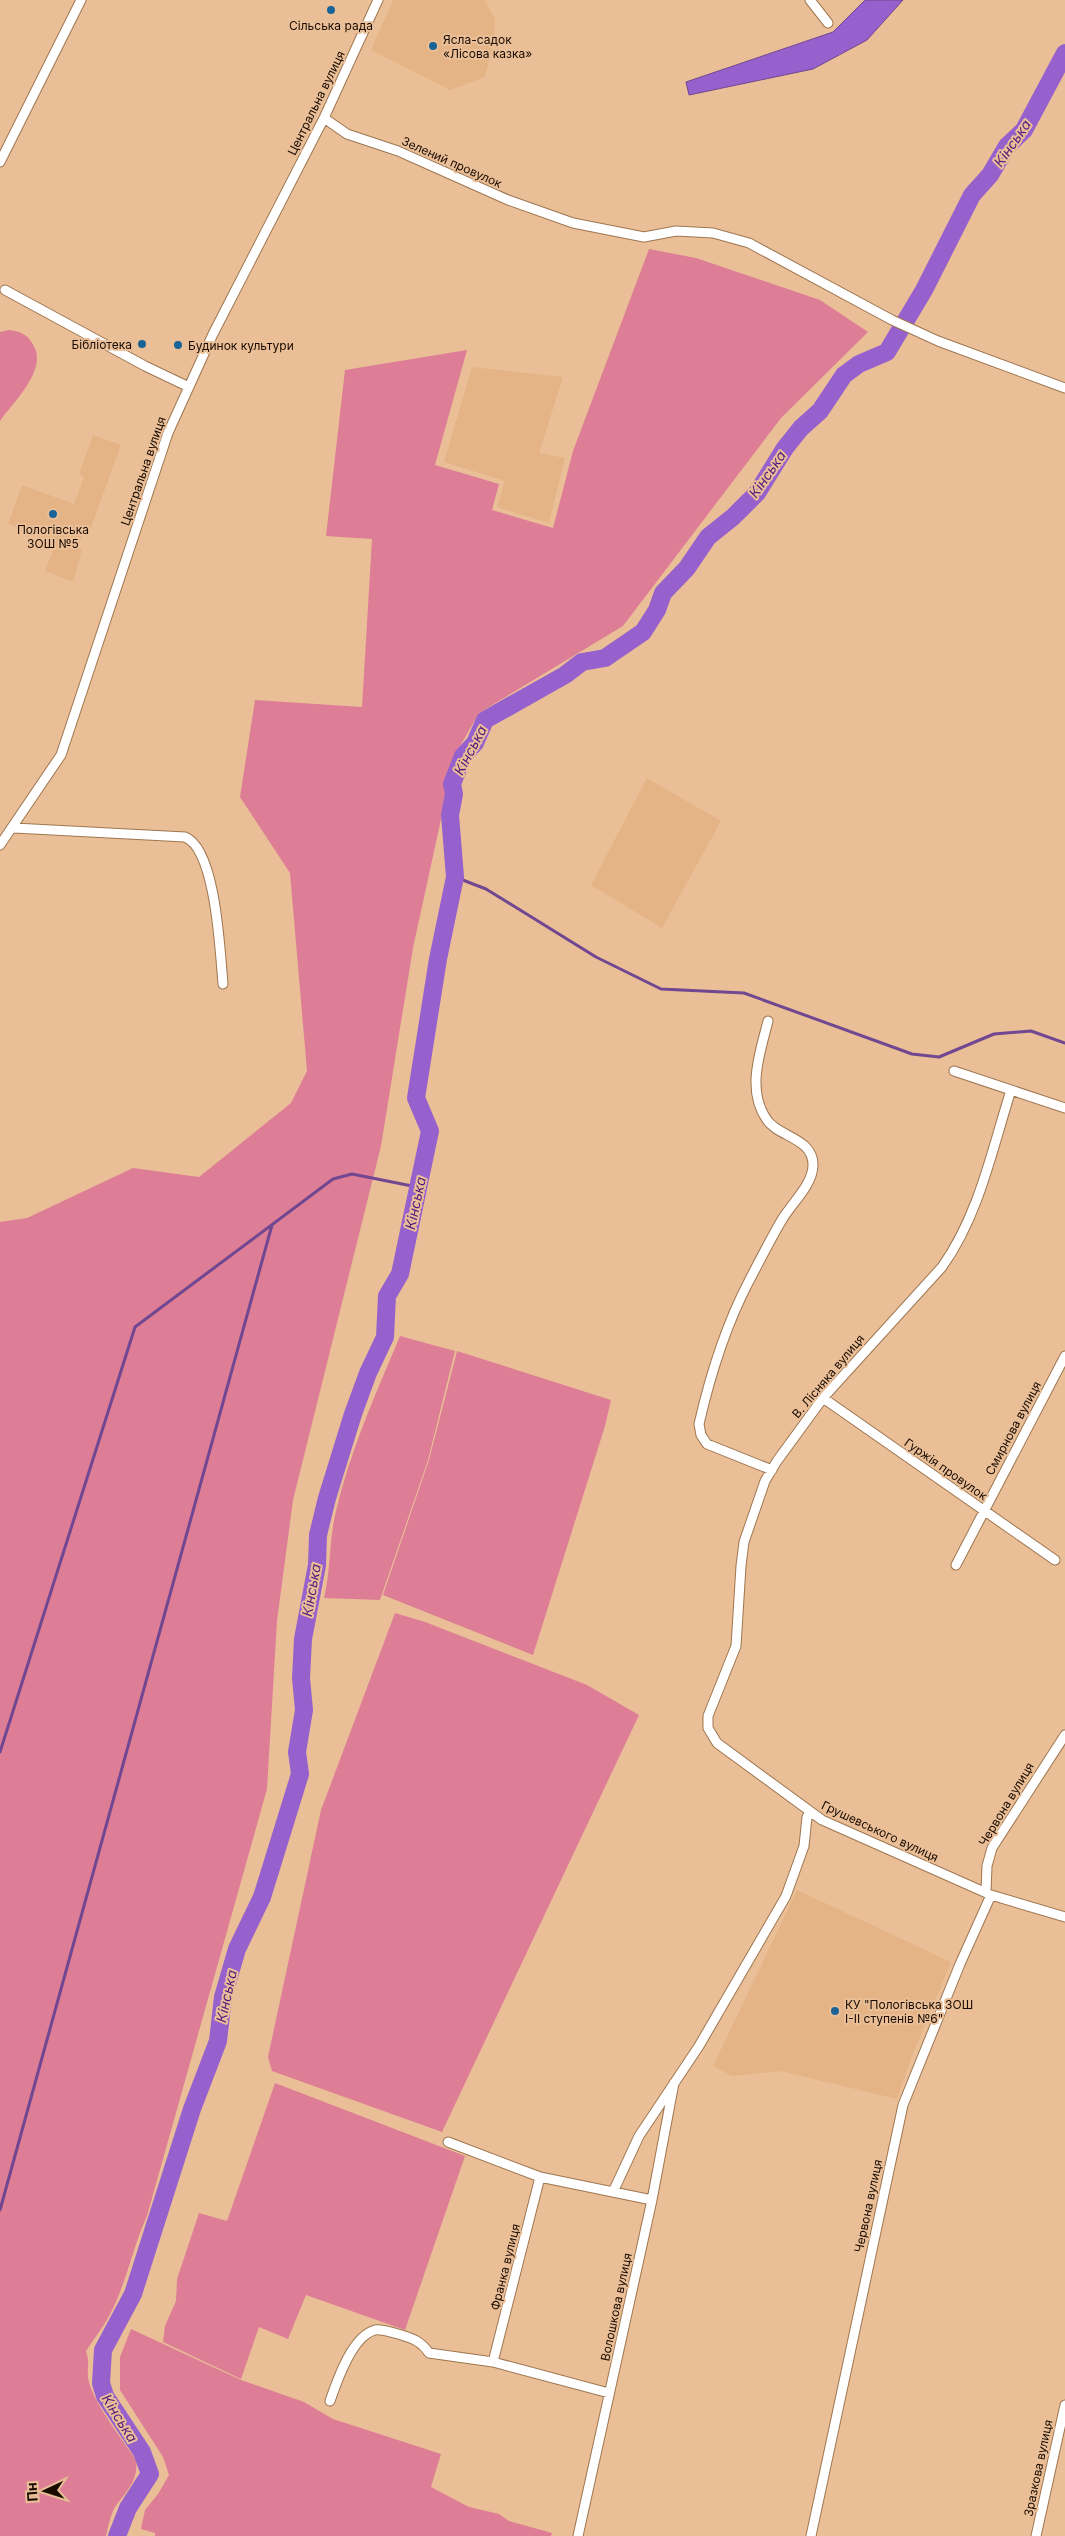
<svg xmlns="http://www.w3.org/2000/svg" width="1065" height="2536" font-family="Inter,sans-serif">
<rect width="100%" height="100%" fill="#eabf97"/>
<path fill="#e5b486" d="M 393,0 L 484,0 L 495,18 L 494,42 L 485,77 L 450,90 L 371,50 Z
M 472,367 L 563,377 L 539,453 L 565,458 L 549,523 L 497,507 L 505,481 L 444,462 Z
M 93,435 L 121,445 L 89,533 L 83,532 L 78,547 L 82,549 L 73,582 L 45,571 L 56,542 L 8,524 L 22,485 L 74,504 L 84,477 L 79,474 Z
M 647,778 L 721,821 L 662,928 L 591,885 Z
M 797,1890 L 951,1962 L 911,2059 L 897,2099 L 780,2071 L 732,2076 L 713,2066 Z"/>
<path fill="#dd7e96" d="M 649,249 L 696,258 L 820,300 L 868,332 L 781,418 L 623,626 L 479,713 L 455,755 L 413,948 L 381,1146 L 293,1500 L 277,1621 L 267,1789 L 147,2216 C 132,2249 126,2286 108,2318 C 102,2329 93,2340 86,2351 C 90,2363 87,2367 88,2378 C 92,2401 122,2439 136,2460 C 139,2482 125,2492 114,2509 C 110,2517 108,2528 106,2536 L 0,2536 L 0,1222 L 27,1218 L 133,1168 L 199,1177 L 291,1103 L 307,1071 L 290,873 L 240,797 L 255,700 L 362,707 L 372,539 L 326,536 L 345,370 L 467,350 L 435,465 L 499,484 L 492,510 L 553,528 L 573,451 Z
M 9,330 C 19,331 27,334 32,343 C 50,368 14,401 0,421 L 0,332 Z
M 400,1336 L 455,1351 L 428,1460 L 380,1600 L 324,1598 C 331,1569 329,1539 336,1511 C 350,1451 376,1393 400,1336 Z
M 457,1351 L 611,1400 L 605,1426 L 533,1655 L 383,1595 L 429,1460 Z
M 395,1613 L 425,1622 L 587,1685 L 639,1715 L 442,2132 L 272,2071 L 268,2057 L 321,1810 Z
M 275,2083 L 465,2156 L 405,2330 L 306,2295 L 288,2339 L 259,2327 L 241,2379 L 163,2342 L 165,2326 L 176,2301 L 177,2279 L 199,2213 L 227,2221 Z
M 131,2329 L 241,2380 L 304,2402 L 333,2419 L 441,2454 L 431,2487 L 469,2507 L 499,2514 L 509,2521 L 552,2533 L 551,2536 L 155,2536 L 155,2533 L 141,2529 L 145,2510 L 158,2494 L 169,2475 L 163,2457 L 120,2390 L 120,2357 Z"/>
<path fill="#9661cd" stroke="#704790" d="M 865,0 L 903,0 L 867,40 L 813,69 L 689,95 L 686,82 L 833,32 Z"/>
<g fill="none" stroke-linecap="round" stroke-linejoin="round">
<path stroke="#704790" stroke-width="3" d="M 455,877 L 486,889 L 596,957 L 661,989 L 744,993 L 912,1054 L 939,1057 L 994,1034 L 1031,1031 L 1065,1043
M 0,1752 L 135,1327 L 333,1179 L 352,1174 L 417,1187
M 0,2210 L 272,1225"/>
<path stroke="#9661cd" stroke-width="18" d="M 117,2536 L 128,2508 L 150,2474 L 142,2452 L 105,2396 L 101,2383 L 103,2350 L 133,2294 L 192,2109 L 218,2041 L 223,1997 L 237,1949 L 262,1897 L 300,1774 L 297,1752 L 304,1710 L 301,1678 L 303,1639 L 317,1565 L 318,1535 L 327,1498 L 353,1414 L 368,1373 L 385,1337 L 387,1296 L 400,1274 L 430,1131 L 416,1098 L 438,959 L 455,877 L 450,815 L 454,794 L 452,784 L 463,756 L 475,743 L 485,720 L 565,675 L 582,662 L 605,658 L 643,632 L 657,610 L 663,593 L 687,568 L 708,537 L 733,517 L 757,493 L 785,448 L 801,428 L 820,411 L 844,375 L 859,364 L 887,352 L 924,290 L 972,195 L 990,175 L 1007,146 L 1024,130 L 1065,53"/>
<defs>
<path id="minor" d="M 810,0 L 828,23
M 324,118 L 347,134 L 398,151 L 508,200 L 573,223 L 644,237 L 676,231 L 713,233 L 749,243 L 892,320 L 938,341 L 1065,388
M 0,162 L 81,0
M 5,290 L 145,366 L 189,387
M 14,828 L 185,837 C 216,849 220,952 223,984
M 0,845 L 61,755 L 168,433 L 213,334 L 324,118 L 378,0
M 768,1021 C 760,1053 746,1090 767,1120 C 778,1137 814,1138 813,1166 C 812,1185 793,1202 783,1218 C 771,1238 760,1260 749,1281 C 726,1325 710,1376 699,1424 L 701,1435 L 707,1444 L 772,1470
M 954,1071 L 1065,1108
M 1011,1090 C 992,1150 979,1215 942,1267 L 823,1398 L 777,1461 L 765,1481 L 744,1542 L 741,1566 L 736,1646 L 708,1716 L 708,1728 L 717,1743 L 822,1820 L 991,1895 L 1065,1917
M 823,1398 L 1055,1560
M 956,1565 L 1065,1356
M 986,1892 L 987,1866 L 992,1848 L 1065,1735
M 448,2142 L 540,2177 L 652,2200
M 613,2192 L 639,2136 L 699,2046 L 786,1896 L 804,1846 L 807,1817 L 810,1812
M 493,2362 L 540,2177
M 330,2401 C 337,2381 352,2336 375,2330 C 382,2329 390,2332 398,2334 C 412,2338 421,2341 429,2353 L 493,2362 L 609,2393
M 578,2536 L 652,2200 L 674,2083
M 811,2536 L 903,2105 L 960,1964 L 991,1895
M 1036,2536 L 1065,2405"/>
</defs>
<use href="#minor" stroke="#9e7650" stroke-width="11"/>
<use href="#minor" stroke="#fff" stroke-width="9"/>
</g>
<g fill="#1a6397" stroke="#eabf97" stroke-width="2">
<circle cx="331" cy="10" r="5"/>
<circle cx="433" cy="46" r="5"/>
<circle cx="142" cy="344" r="5"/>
<circle cx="178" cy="345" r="5"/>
<circle cx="53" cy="514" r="5"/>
<circle cx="835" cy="2011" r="5"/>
</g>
<g text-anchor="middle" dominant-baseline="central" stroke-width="4" stroke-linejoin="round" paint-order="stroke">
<g font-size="12" fill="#190b00" stroke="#eabf97" text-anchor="start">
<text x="331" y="25" text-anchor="middle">Сільська рада</text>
<text x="443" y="39">Ясла-садок<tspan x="443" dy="14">«Лісова казка»</tspan></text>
<text x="132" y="344" text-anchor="end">Бібліотека</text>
<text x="188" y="345">Будинок культури</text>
<text x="53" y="529" text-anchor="middle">Пологівська<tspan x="53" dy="14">ЗОШ №5</tspan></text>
<text x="845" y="2004">КУ "Пологівська ЗОШ<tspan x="845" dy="14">І-ІІ ступенів №6"</tspan></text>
</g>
<g font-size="12" fill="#190b00" stroke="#eabf97">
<text transform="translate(316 103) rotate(-64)">Центральна вулиця</text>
<text transform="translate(452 162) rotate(24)">Зелений провулок</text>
<text transform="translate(143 471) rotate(-71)">Центральна вулиця</text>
<text transform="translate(828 1376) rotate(-50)">В. Лісняка вулиця</text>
<text transform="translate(1013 1428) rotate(-62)">Смирнова вулиця</text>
<text transform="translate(946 1469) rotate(35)">Гуржія провулок</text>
<text transform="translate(1006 1804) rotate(-59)">Червона вулиця</text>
<text transform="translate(880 1831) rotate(25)">Грушевського вулиця</text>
<text transform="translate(868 2206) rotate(-78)">Червона вулиця</text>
<text transform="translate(505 2267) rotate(-76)">Франка вулиця</text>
<text transform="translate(616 2307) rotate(-78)">Волошкова вулиця</text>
<text transform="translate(1038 2468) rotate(-78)">Зразкова вулиця</text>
</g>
<g font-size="14" font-style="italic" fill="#531d7f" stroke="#eabf97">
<text transform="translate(1012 143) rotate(-55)">Кінська</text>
<text transform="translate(767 474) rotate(-55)">Кінська</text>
<text transform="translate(470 750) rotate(-62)">Кінська</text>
<text transform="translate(415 1203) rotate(-78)">Кінська</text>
<text transform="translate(311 1590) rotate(-80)">Кінська</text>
<text transform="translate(226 1996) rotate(-78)">Кінська</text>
<text transform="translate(120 2418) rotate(58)">Кінська</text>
</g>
</g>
<g transform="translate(45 2491) rotate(266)" stroke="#eabf97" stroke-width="4" paint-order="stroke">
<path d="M0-4L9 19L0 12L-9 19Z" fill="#190b00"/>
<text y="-8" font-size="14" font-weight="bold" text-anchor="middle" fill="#190b00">Пн</text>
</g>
</svg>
